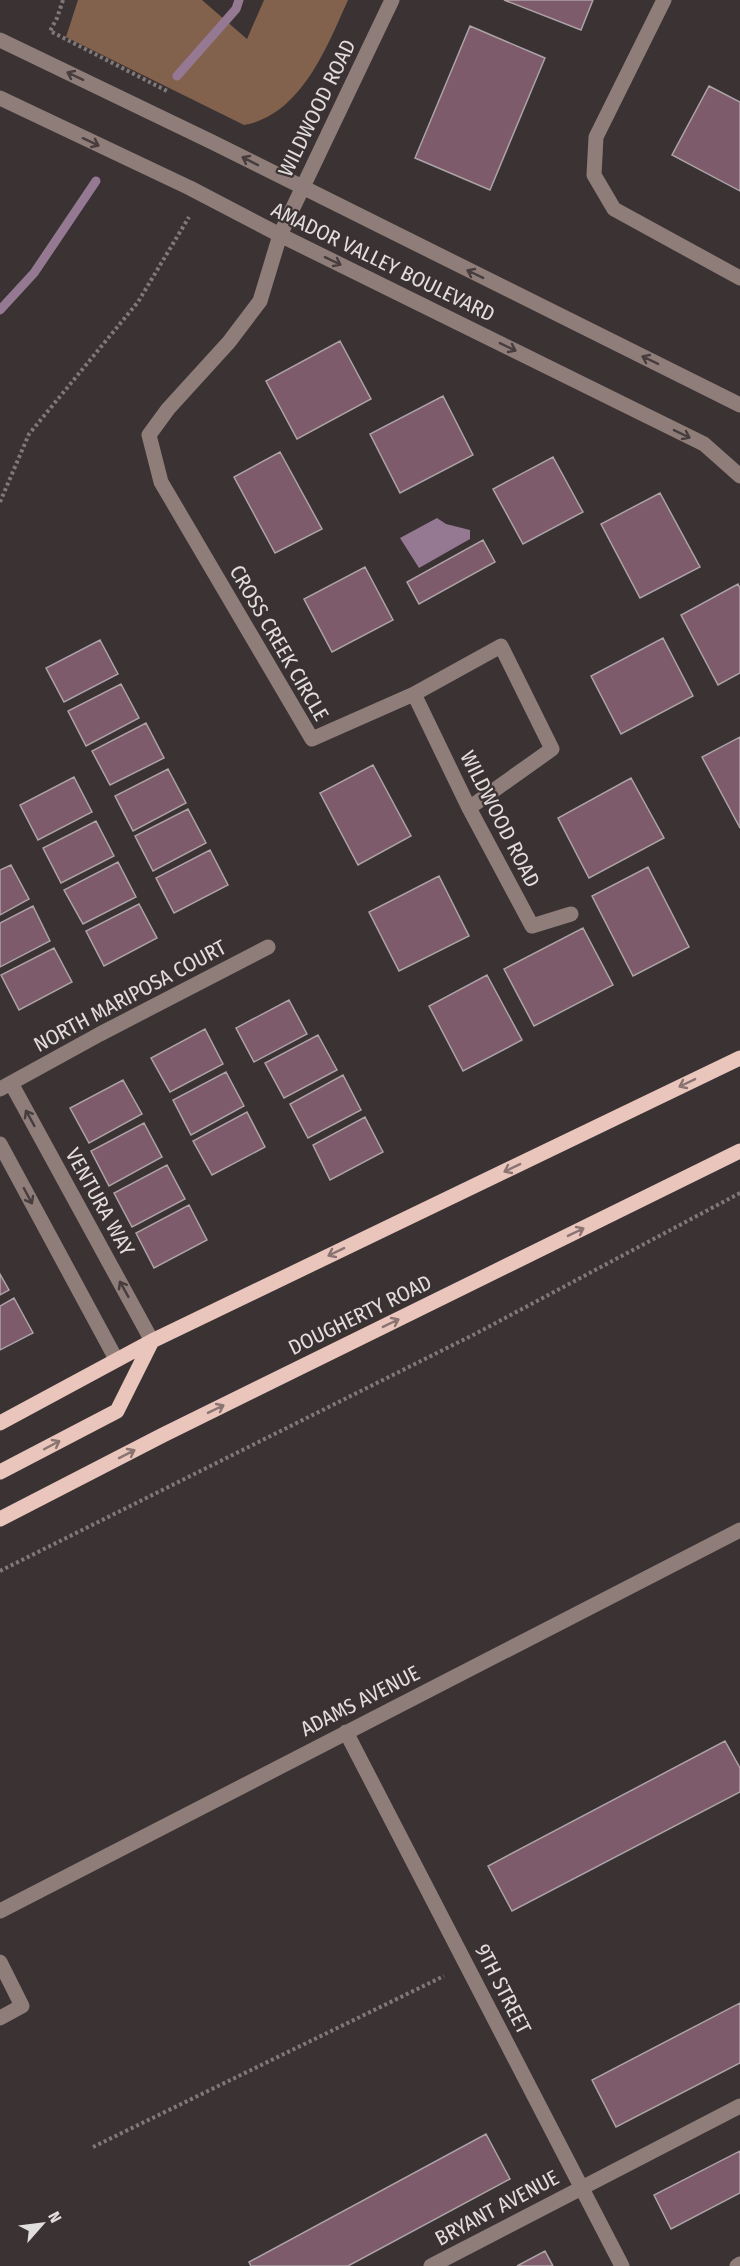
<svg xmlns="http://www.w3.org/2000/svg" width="740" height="2266" font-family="'Fira Sans Condensed',sans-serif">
<rect width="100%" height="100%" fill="#3a3233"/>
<path fill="#82624d" d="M 78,0 L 202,0 L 247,39 L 264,0 L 348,0 C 327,47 301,115 244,125 L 66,37 Z"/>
<path fill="#957993" d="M 437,518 L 446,524 L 470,530 L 470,539 L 419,568 L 400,538 Z"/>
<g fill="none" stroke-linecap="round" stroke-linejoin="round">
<path stroke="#957993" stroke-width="9" d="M 177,76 L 236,9 L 239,0
M 0,310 L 34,273 L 96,181"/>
</g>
<path fill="#7e5b6b" stroke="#ada3a7" stroke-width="1.5" d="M 504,0 L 593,0 L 581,30 Z
M 470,26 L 545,58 L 490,190 L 415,158 Z
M 709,86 L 740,102 L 740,191 L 672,155 Z
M 340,341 L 371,399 L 297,439 L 266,381 Z
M 443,396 L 473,455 L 400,493 L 370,434 Z
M 280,452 L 322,529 L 275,553 L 234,477 Z
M 553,457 L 583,512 L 523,544 L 493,489 Z
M 660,493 L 700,567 L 640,598 L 601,524 Z
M 483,540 L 495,562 L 419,604 L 407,582 Z
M 365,567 L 393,620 L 332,652 L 304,599 Z
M 738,584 L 740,588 L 740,673 L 718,685 L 681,615 Z
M 663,638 L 693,696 L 621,734 L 591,676 Z
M 100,640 L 118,674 L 64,702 L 46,668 Z
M 121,684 L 139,718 L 86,746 L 68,711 Z
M 146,723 L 164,758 L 110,785 L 92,751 Z
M 740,737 L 740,828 L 702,757 Z
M 373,765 L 411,836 L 358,865 L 320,793 Z
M 168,769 L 186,803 L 133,831 L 115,796 Z
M 74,777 L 92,812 L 38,840 L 20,805 Z
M 631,778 L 664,838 L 589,878 L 558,818 Z
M 188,809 L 206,843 L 153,871 L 135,836 Z
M 96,821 L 114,856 L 61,883 L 43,848 Z
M 210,850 L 228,885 L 174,913 L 156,878 Z
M 118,862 L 136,897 L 83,924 L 64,890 Z
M 11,865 L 29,899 L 0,915 L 0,870 Z
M 648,867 L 689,947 L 633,976 L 592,896 Z
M 439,876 L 469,936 L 399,971 L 369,912 Z
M 139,904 L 157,938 L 104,966 L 86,931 Z
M 33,906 L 50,941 L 0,967 L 0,923 Z
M 583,928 L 613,985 L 534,1026 L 504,969 Z
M 54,948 L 72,982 L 19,1010 L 1,975 Z
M 487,975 L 522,1040 L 463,1071 L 429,1006 Z
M 289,1000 L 307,1034 L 254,1062 L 236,1028 Z
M 205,1029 L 223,1064 L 170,1092 L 151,1058 Z
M 318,1035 L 337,1070 L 284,1098 L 265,1063 Z
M 226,1072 L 244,1106 L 191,1135 L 173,1100 Z
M 343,1075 L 361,1110 L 308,1138 L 290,1104 Z
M 123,1080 L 142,1114 L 89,1143 L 70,1108 Z
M 247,1112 L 265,1147 L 212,1175 L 193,1141 Z
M 365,1117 L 383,1152 L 330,1180 L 313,1145 Z
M 144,1123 L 162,1157 L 109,1186 L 91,1151 Z
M 167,1165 L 185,1199 L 132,1227 L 114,1193 Z
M 189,1205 L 207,1240 L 154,1268 L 136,1233 Z
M 0,1274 L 9,1290 L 0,1295 Z
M 14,1298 L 33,1333 L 0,1350 L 0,1306 Z
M 725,1741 L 740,1768 L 740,1792 L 512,1911 L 488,1866 Z
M 740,2003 L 740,2063 L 616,2127 L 592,2080 Z
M 486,2134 L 510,2179 L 348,2266 L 251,2266 L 249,2262 Z
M 740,2151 L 740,2193 L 671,2229 L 654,2195 Z
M 545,2251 L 553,2266 L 517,2266 Z"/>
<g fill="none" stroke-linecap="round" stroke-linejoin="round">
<path stroke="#80797a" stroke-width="4" stroke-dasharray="3 3" stroke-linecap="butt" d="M 63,0 L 57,18 L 50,31 L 169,92
M 0,502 L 29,434 L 138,302 L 189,217
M 0,1571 L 475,1334 L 740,1193
M 93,2147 L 444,1976"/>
<path stroke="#8f7d79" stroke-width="15" d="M 392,0 L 280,235 L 260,301 L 229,342 L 168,409 L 149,435 L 161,482 L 312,739 L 414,694 L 501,646 L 552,749 L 469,808
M 664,0 L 596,137 L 594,175 L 614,209 L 740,278
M 0,40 L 212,142 L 740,405
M 0,98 L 190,188 L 280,235 L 704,444 L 740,476
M 414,694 L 469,808 L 532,926 L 571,914
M 11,1083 L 152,1341
M 0,1089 L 100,1034 L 268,947
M 0,1144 L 116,1359
M 346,1732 L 622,2266
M 0,1911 L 740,1530
M 0,1962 L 22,2006 L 0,2018
M 431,2266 L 740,2106
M 737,2266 L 740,2264"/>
<path stroke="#eac5bc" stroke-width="15" d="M 0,1423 L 152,1341 L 740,1058
M 0,1472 L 117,1411 L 152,1341
M 0,1519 L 163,1435 L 740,1151"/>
</g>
<defs><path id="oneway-shaft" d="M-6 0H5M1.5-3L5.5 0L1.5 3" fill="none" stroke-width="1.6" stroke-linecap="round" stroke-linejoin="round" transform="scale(1.5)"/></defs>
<g stroke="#473d3e">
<use href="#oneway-shaft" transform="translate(75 76) rotate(-154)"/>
<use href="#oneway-shaft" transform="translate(91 142) rotate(25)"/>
<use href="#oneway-shaft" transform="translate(250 161) rotate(-153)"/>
<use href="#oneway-shaft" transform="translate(333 261) rotate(26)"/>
<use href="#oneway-shaft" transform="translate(475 274) rotate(-154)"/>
<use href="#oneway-shaft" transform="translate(508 347) rotate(26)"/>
<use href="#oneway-shaft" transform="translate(650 360) rotate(-154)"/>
<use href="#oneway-shaft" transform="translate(682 434) rotate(26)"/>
<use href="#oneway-shaft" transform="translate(30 1118) rotate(-119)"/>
<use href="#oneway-shaft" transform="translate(28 1196) rotate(62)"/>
<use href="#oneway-shaft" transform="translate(124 1289) rotate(-119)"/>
</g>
<g stroke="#897471">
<use href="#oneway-shaft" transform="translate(687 1083) rotate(154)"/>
<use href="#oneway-shaft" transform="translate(512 1168) rotate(154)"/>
<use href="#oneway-shaft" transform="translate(576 1232) rotate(-26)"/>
<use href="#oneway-shaft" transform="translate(336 1252) rotate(154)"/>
<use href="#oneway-shaft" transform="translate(391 1323) rotate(-26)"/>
<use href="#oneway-shaft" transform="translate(216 1409) rotate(-26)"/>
<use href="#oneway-shaft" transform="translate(52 1445) rotate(-28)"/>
<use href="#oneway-shaft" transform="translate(127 1454) rotate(-27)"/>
</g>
<g text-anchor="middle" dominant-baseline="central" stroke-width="4.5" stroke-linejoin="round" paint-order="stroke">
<g font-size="21" fill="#e3dede" stroke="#3a3233">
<text transform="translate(317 108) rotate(-64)">WILDWOOD ROAD</text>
<text transform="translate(383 262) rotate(26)">AMADOR VALLEY BOULEVARD</text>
<text transform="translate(279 643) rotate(60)">CROSS CREEK CIRCLE</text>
<text transform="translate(500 819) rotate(63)">WILDWOOD ROAD</text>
<text transform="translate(130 996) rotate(-28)">NORTH MARIPOSA COURT</text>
<text transform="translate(100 1202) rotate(61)">VENTURA WAY</text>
<text transform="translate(360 1315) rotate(-26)">DOUGHERTY ROAD</text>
<text transform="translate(360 1701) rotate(-27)">ADAMS AVENUE</text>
<text transform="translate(503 1989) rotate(63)">9TH STREET</text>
<text transform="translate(497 2208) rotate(-28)">BRYANT AVENUE</text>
</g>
</g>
<g transform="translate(42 2224) rotate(62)" stroke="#3a3233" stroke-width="4.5" paint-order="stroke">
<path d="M0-4.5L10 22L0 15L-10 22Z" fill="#e3dede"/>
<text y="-9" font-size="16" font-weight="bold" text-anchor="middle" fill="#e3dede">N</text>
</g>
</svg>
